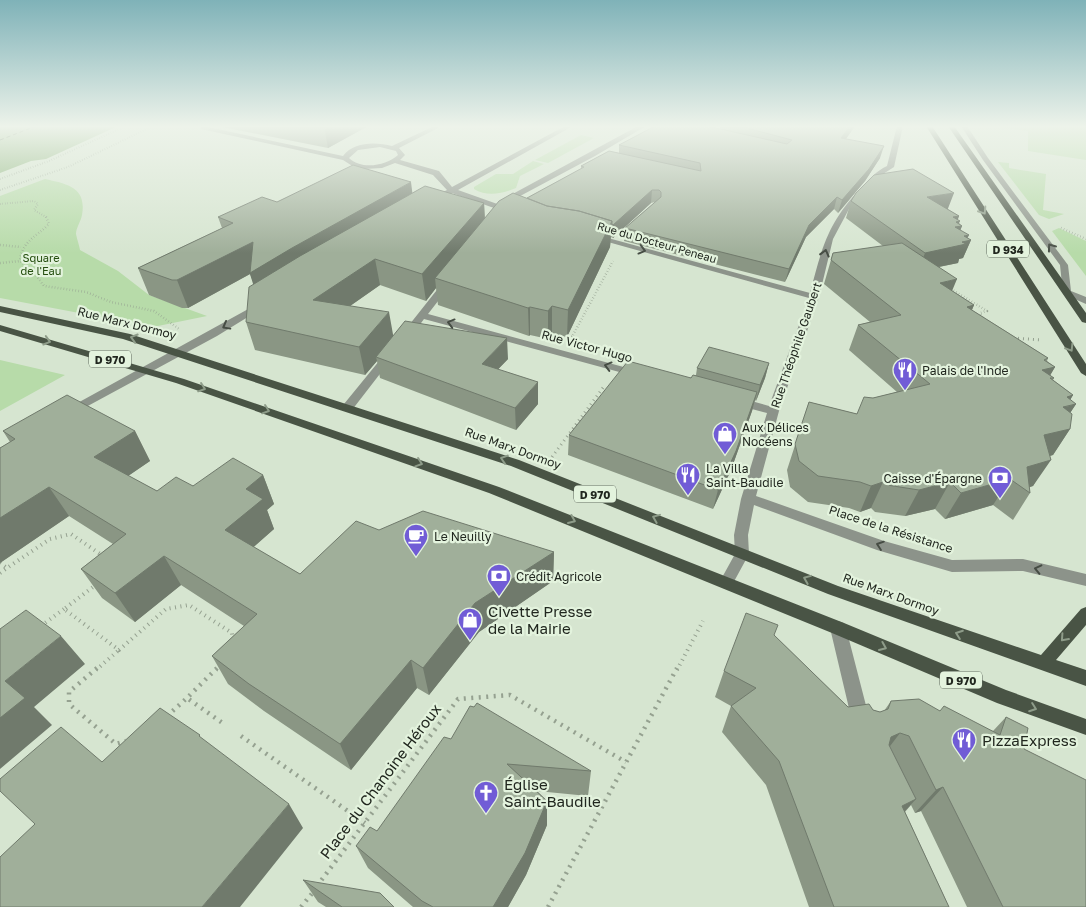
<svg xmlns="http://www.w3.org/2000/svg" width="1086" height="907" font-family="'Golos Text',sans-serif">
<rect width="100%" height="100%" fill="#d6e5d0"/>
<path fill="#b7dba9" d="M 990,126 L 1086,126 L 1086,160 L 1028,151 L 1028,131 Z
M 581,135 L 594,138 L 548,163 L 535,160 Z
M 533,161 L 544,164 L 520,176 L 516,188 C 502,194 487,197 474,189 L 474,187 L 496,174 L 513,174 Z
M 998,162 L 1009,163 L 1009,168 L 1046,174 L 1043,210 L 1064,214 L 1049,219 L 1039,215 Z
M 45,179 C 67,184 87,187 82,215 C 81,221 76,228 76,234 C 77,239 79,245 80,250 L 118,271 L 149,295 L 207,316 L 153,327 L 0,298 L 0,196 Z
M 1059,228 L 1086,241 L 1086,276 L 1052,231 Z
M 0,360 L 65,375 L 0,411 Z"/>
<path fill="#83ae71" d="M 0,126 L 118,126 L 46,159 L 31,161 L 0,173 Z"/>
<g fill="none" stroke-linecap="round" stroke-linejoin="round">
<path stroke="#183408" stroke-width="1" stroke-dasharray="4 3" stroke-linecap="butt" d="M 0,140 L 36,126"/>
<path stroke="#95a190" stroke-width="2" stroke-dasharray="0.5 2" stroke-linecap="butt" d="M 0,179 L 49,161 L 126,126
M 0,190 L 68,167 L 153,126
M 0,204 L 34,201 L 38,204 L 34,210 L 48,218"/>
<path stroke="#95a190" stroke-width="2.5" stroke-dasharray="0.5 2.5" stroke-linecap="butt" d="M 46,217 L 49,224 C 36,237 22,241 20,261 L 34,272 L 44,286 L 86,292 L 111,302 L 154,311 L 179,329
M 1061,228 L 1086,239
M 0,245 L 21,247
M 0,263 L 20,261
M 951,289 L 987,311 L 980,313 L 983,319
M 573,335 L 613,261"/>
<path stroke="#95a190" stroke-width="3" stroke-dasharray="1 4" stroke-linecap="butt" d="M 572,337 L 574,333
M 1013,338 L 1042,340
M 552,457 L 605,385"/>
<path stroke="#95a190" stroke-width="4" stroke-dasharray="1 4.5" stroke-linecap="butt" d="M 0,563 L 7,568 L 50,539 L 71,534 L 103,556
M 0,573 L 7,568
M 97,584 L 64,609 L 119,650 L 166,609 L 189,605 L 232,633 L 233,641
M 41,626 L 64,609
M 96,670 L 119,650
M 216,670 L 220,666
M 677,670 L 703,621"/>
<path stroke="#95a190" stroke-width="4.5" stroke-dasharray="2 5.5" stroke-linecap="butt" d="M 97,668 L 69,692 L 69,704 L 116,744 L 126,741
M 217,668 L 187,698 L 224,724
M 167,716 L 187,698
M 241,736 L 365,823
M 317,886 L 458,699 L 510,695 L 626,762
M 301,907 L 314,891
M 548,907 L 677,668"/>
<path fill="#8c938a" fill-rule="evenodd" d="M 203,126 L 343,156 C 354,141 377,142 392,146 L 434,126 L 442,126 L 399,148 L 405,155 L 400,160 L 439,171 L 452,187 L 565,126 L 573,126 L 458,190 L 514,210 L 514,214 L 511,214 L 452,193 L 435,203 L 429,203 L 429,199 L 447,190 L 433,175 L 395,163 L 382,168 L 364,169 L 354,167 L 343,160 L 201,129 L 200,128 ZM 380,147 L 396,151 L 398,155 C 386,166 361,170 349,158 L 358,150 Z
M 638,126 L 646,126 L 595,156 L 505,204 L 498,202 Z
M 897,126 L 903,126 L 894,167 L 883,174 L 849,209 L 833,239 L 819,297 L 779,411 L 756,496 L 884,541 L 952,560 L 1023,559 L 1086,574 L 1086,586 L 1023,571 L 952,572 L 877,550 L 754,505 L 748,535 L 749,554 L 731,587 L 726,589 L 721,587 L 719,583 L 735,554 L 734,535 L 741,499 L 767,413 L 733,404 L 731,401 L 737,397 L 769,406 L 809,298 L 590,237 L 597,235 L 810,293 C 822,248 827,224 860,189 C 869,180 876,171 887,166 Z
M 961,126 L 967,126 L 988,158 L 1068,265 L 1071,291 L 1086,297 L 1086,304 L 1063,294 L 1060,265 L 983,160 Z
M 447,280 L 452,283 L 428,314 L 642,372 L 644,374 L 638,377 L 634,376 L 424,319 L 410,338 L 402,338 L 401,336 L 402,334 L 444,281 Z
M 261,302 L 266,305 L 264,307 L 217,336 L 73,414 L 69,415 L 63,411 Z
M 388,354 L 393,357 L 352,410 L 344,410 L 342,407 L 344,404 L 384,355 Z
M 838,621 L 844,623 L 846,628 L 870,721 L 867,727 L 861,729 L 855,727 L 852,721 L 830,628 L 832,623 Z"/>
<path fill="#495445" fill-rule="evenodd" d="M 926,126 L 932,126 L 1086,364 L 1086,376 L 1081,373 Z
M 948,126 L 954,126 L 1086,313 L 1086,323 L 1082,322 Z
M 0,306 L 130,334 L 519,460 L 838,586 L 1041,655 L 1081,609 L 1086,607 L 1086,625 L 1056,660 L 1086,670 L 1086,686 L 828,594 L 511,466 L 123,339 L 0,312 Z
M 0,325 L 184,379 L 499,487 L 844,623 L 1006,690 L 1086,719 L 1086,735 L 997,703 L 832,633 L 489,493 L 176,383 L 0,331 Z"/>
</g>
<path fill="#8a9684" d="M 221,126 L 368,126 L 328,148 L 222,127 Z
M 720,126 L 855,126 L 846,139 L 880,158 L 865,181 L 838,213 L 834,209 L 806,237 L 785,282 L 624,241 L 625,228 L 655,202 L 651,203 L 613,238 L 611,237 L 610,247 L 567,337 L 552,334 L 548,339 L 530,335 L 529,336 L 438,305 L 436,288 L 426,301 L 380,285 L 350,306 L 393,336 L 508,359 L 498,369 L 538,404 L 516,430 L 380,378 L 377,361 L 365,375 L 255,350 L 246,322 L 254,284 L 250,274 L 188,308 L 182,308 L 149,295 L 138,268 L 222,228 L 218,217 L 277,202 L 412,193 L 484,203 L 485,218 L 527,198 L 581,169 L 581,166 L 619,153 L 619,145 L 720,129 Z
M 851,201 L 947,209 L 959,216 L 957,220 L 959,223 L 962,226 L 960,230 L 967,238 L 971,240 L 963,258 L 959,259 L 958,263 L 939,267 L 952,291 L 974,305 L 972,310 L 1048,358 L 1047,361 L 1055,367 L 1050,375 L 1054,378 L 1053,380 L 1073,395 L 1070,400 L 1076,404 L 1070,413 L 1070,429 L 1053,455 L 1050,456 L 1033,486 L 1029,487 L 1030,493 L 1013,520 L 993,505 L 945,519 L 935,509 L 905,516 L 875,512 L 871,508 L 860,512 L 849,508 L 808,502 L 790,487 L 787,470 L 809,402 L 857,414 L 873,398 L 897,392 L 849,350 L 858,325 L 870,322 L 824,284 L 833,253 L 883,246 L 846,218 Z
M 769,363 L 765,378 L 756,401 L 755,400 L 752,411 L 731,470 L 713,509 L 568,455 L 569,435 L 696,375 L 697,368 Z
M 3,431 L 135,431 L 150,461 L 128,476 L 157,491 L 263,475 L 274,504 L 267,510 L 274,529 L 253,547 L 300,574 L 379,530 L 554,552 L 553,581 L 479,632 L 429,695 L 417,688 L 351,770 L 264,711 L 228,684 L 212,656 L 244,626 L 181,585 L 135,622 L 102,598 L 81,569 L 113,544 L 69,516 L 0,563 L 0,448 L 10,442 Z
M 774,635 L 848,707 L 873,710 L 880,712 L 884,711 L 891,701 L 940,711 L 993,731 L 1006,717 L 1024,749 L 1086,907 L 967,907 L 921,811 L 915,813 L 911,805 L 905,812 L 949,907 L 809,907 L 766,785 L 722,732 L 731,706 L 715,697 L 724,671 Z
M 451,739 L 591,771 L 588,796 L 537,791 L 547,801 L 547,825 L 526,875 L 508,907 L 413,907 L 368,868 L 356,846 L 377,831 Z
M 303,880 L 394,907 L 326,907 L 318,902 Z"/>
<path fill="#707a6c" d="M 324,126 L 368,126 L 328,148 Z
M 850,126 L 855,126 L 838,150 L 841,138 Z
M 884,146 L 880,158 L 865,181 L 838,213 L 842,200 Z
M 411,182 L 414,206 L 258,300 L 250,274 L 188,308 L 177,280 L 253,242 L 292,248 Z
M 652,190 L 651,203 L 613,238 L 613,225 Z
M 954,193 L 947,211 L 927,197 Z
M 837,197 L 834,209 L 806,237 L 785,282 L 789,269 L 809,225 Z
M 484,203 L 485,227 L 435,278 L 436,288 L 426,301 L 422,274 Z
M 959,216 L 957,222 L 960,221 L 957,227 L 962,226 L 955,244 L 953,217 Z
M 612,221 L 610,247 L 567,337 L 568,310 Z
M 969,235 L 966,241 L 971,240 L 963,258 L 959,259 L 958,263 L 918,271 L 925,253 L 964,236 Z
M 375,259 L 380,285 L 320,327 L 313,300 Z
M 957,279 L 947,303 L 940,283 Z
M 974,305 L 963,330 L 967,307 Z
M 552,306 L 552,334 L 548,339 L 548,311 Z
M 530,307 L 530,335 L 529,336 L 528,308 Z
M 389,312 L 394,340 L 376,357 L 377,361 L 365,375 L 359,347 Z
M 507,338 L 508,359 L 483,385 L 482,364 Z
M 769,363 L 765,378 L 756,401 L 760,385 Z
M 1055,367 L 1040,393 L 1042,370 Z
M 538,382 L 538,404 L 516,430 L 515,408 Z
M 757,392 L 752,411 L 731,470 L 713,509 L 718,490 Z
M 1073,395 L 1066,407 L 1076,404 L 1059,430 L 1046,433 L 1067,397 Z
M 1070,429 L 1053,455 L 1028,461 L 1044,435 Z
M 135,431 L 150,461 L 112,487 L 94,457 Z
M 1051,460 L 1033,486 L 1024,489 L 1027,467 Z
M 263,475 L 274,504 L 267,510 L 274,529 L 239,560 L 225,530 L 246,489 Z
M 1010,479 L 993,505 L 945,519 L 961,493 Z
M 883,482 L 871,508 L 860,512 L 871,486 Z
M 950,482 L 935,509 L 905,516 L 919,490 Z
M 49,487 L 69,516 L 0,563 L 0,518 Z
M 554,552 L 553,581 L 479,632 L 429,695 L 423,668 L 475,603 Z
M 164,556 L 181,585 L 135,622 L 115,593 Z
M 61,636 L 85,664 L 34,707 L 52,725 L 0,769 L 0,718 L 5,681 Z
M 411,660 L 417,688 L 351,770 L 340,744 Z
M 900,733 L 881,758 L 891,737 Z
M 943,787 L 921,811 L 915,813 L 936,790 Z
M 916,799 L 895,822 L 902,806 Z
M 547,801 L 547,825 L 526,875 L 508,907 L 493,907 Z
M 289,804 L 303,828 L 240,907 L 202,907 Z"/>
<path fill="#a0af9a" stroke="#707a6c" d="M 655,126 L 707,126 L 787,144 L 792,140 L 739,126 L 850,126 L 841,138 L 884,146 L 869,169 L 842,200 L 837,197 L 809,225 L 789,269 L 625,228 L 661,197 L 661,192 L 659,190 L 652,190 L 613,225 L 612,224 L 612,221 L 579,211 L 547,206 L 527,198 L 584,167 L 581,166 L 609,151 L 701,171 L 700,163 L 619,145 Z
M 353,165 L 411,182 L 292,248 L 250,273 L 253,242 L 177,280 L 172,280 L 138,268 L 233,223 L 218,217 L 262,197 L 277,202 Z
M 913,169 L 954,193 L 927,197 L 959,216 L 953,217 L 960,221 L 956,222 L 962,226 L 955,227 L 969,235 L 964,236 L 971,240 L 962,242 L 966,244 L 925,253 L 851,201 L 856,193 L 874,175 Z
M 425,186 L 484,203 L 422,274 L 375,259 L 313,300 L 389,312 L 359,347 L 246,322 L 249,287 L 300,256 Z
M 513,193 L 547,206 L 579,211 L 612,221 L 568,310 L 552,306 L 548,311 L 530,307 L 528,308 L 435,278 L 499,201 Z
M 902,243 L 957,279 L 940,283 L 974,305 L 967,307 L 1048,358 L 1044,360 L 1055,367 L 1042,370 L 1054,378 L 1050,378 L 1073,395 L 1067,397 L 1076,404 L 1063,407 L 1072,414 L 1070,429 L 1044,435 L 1051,460 L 1027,467 L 1030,493 L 1010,479 L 961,493 L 950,482 L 919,490 L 887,485 L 883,482 L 871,486 L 860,482 L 818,476 L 799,461 L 795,444 L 809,402 L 857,414 L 864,397 L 873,398 L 930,384 L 858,325 L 901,315 L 831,260 L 833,253 Z
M 405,321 L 507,338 L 482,364 L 538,382 L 515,408 L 376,357 Z
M 709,347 L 769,363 L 760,385 L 697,368 Z
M 628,361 L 691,378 L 693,375 L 757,392 L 736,451 L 718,490 L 569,435 Z
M 67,395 L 135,431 L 94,457 L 157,491 L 176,477 L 193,486 L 233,458 L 263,475 L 246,489 L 263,499 L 225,530 L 300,574 L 356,521 L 379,530 L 423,511 L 554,552 L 475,603 L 423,668 L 411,660 L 340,744 L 249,684 L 212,656 L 257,614 L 164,556 L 115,593 L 81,569 L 126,534 L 49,487 L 0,518 L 0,448 L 15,439 L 3,431 Z
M 26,610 L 61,636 L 5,681 L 25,698 L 0,718 L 0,629 Z
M 746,613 L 778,625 L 774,635 L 848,707 L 869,704 L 873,710 L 880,712 L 888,709 L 891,701 L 919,699 L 940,711 L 944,706 L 1000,735 L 1006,717 L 1028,728 L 1024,749 L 1086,780 L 1086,907 L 1003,907 L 943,787 L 936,790 L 909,736 L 900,733 L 891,737 L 889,745 L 916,799 L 902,806 L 949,907 L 834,907 L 779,761 L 731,706 L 756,688 L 724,671 Z
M 477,703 L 591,771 L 507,764 L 547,801 L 525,853 L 493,907 L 433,907 L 422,901 L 356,846 L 370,827 L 377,831 L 444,737 L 451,739 L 470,706 L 474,707 Z
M 160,708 L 200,735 L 199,736 L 289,804 L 202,907 L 0,907 L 0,857 L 35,824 L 0,791 L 0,779 L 61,727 L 102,762 Z
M 303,880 L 380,893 L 394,907 L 342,907 Z"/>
<defs><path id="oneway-chevron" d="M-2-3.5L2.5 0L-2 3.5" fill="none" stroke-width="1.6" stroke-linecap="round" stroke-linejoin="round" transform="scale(1.25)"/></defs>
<g stroke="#8e9c89">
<use href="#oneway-chevron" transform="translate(983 211) rotate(57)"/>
<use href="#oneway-chevron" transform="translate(134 338) rotate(-163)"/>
<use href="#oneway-chevron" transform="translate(47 341) rotate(16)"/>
<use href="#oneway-chevron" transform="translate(1070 348) rotate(58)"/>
<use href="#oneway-chevron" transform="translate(202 388) rotate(19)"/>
<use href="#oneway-chevron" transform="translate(266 410) rotate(19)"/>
<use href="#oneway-chevron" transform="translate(504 459) rotate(-162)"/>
<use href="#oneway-chevron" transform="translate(419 463) rotate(19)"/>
<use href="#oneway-chevron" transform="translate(656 518) rotate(-158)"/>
<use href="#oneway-chevron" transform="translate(572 520) rotate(23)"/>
<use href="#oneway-chevron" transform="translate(807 579) rotate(-158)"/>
<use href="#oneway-chevron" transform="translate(959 634) rotate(-160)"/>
<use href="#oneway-chevron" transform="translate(1064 638) rotate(132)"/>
<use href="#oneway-chevron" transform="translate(883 647) rotate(23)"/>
<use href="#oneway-chevron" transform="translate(1033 708) rotate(20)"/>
</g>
<g stroke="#464d44">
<use href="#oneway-chevron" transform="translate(1051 247) rotate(-126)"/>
<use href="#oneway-chevron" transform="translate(642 250) rotate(15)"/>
<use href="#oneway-chevron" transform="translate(825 253) rotate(-76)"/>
<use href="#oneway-chevron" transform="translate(451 323) rotate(-165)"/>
<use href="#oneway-chevron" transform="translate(226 326) rotate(151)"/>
<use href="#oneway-chevron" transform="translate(608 366) rotate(-165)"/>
<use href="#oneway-chevron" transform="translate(880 545) rotate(-161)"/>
<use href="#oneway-chevron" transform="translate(1038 569) rotate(-167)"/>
</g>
<linearGradient id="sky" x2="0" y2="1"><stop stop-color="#7fb2b8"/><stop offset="0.5" stop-color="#edf3ea"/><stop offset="1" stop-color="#edf3ea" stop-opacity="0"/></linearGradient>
<rect width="1086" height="253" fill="url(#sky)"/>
<defs>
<symbol id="restaurant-pin" viewBox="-11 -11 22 30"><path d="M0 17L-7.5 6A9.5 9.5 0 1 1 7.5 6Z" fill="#715cd6" stroke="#e3f3dd"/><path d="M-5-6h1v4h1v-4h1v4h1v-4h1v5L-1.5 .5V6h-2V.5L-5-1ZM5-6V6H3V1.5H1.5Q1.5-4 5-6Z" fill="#fff"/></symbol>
<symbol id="shop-pin" viewBox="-11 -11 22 30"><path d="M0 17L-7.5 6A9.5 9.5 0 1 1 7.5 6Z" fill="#715cd6" stroke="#e3f3dd"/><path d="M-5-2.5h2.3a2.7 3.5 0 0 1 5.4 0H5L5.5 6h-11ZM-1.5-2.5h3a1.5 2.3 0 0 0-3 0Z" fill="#fff"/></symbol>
<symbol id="bank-pin" viewBox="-11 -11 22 30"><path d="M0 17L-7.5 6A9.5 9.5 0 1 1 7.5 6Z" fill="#715cd6" stroke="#e3f3dd"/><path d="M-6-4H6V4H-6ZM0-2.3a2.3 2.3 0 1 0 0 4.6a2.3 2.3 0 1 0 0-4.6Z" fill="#fff"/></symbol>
<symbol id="cafe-pin" viewBox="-11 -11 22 30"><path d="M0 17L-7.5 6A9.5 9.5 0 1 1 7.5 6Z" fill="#715cd6" stroke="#e3f3dd"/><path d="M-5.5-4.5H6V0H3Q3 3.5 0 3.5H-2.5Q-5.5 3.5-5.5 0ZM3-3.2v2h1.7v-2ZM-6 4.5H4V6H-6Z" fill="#fff"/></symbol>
<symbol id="church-pin" viewBox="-11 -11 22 30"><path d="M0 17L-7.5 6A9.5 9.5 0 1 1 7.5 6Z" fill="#715cd6" stroke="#e3f3dd"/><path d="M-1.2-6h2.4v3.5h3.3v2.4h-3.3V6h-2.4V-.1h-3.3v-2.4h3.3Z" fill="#fff"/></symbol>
</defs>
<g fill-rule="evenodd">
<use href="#restaurant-pin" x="891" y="356" width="28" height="38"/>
<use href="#shop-pin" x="711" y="420" width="28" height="38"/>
<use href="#restaurant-pin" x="674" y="461" width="28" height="38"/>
<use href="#bank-pin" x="986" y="464" width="28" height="38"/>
<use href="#cafe-pin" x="402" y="522" width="28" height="38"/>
<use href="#bank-pin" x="485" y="562" width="28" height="38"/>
<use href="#shop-pin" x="456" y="606" width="28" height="38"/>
<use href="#restaurant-pin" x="950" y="726" width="28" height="38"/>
<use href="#church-pin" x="472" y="779" width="28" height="38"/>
</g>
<g text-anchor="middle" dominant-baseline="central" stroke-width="4.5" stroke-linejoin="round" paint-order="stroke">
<g font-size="11" fill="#21271f" stroke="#e3f3dd">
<text transform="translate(657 242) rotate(16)">Rue du Docteur Peneau</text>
</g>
<g fill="#e3f3dd" stroke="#5b6458" stroke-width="1">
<rect x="987" y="240.5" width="42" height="17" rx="4"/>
<rect x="89" y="350.5" width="42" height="17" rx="4"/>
<rect x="574" y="485.5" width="42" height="17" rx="4"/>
<rect x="940" y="671.5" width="42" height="17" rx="4"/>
</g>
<g font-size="11" font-weight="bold" fill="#21271f">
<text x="1008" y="249">D 934</text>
<text x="110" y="359">D 970</text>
<text x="595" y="494">D 970</text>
<text x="961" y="680">D 970</text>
</g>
<g font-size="11" fill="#264f10" stroke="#e3f3dd">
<text x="41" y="257">Square<tspan x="41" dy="13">de l'Eau</tspan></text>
</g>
<g font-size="12" fill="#21271f" stroke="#e3f3dd">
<text transform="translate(127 323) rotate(14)">Rue Marx Dormoy</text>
<text transform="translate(796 345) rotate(-71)">Rue Théophile Gaubert</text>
<text transform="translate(587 346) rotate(15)">Rue Victor Hugo</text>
<text transform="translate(513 448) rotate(20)">Rue Marx Dormoy</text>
<text transform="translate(891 529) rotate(18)">Place de la Résistance</text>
<text transform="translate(891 594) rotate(20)">Rue Marx Dormoy</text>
</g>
<g font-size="12" fill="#21271f" stroke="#e3f3dd" text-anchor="start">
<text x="922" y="370">Palais de l'Inde</text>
<text x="742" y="427">Aux Délices<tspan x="742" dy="14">Nocéens</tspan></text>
<text x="706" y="468">La Villa<tspan x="706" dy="14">Saint-Baudile</tspan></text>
<text x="982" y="478" text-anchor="end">Caisse d'Épargne</text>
<text x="434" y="536">Le Neuilly</text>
<text x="516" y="576">Crédit Agricole</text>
</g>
<g font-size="15" fill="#21271f" stroke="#e3f3dd" text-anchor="start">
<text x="488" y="611">Civette Presse<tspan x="488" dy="17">de la Mairie</tspan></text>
<text x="982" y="740">PizzaExpress</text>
<text x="504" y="784">Église<tspan x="504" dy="17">Saint-Baudile</tspan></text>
</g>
<g font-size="15" fill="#21271f" stroke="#e3f3dd">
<text transform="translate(380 781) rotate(-53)">Place du Chanoine Héroux</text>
</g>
</g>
</svg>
